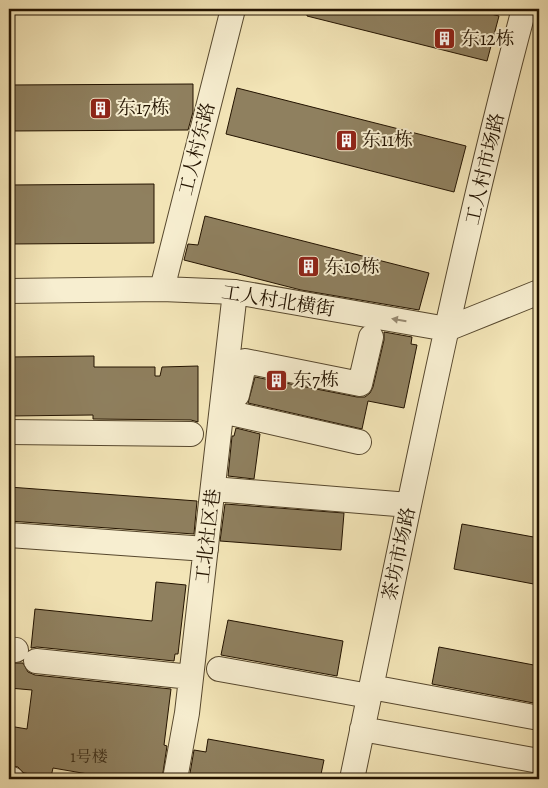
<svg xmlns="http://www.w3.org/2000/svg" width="548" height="788" font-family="Alegreya,'Noto Serif SC',serif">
<rect width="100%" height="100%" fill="#f3e5b7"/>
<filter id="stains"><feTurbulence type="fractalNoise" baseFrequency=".004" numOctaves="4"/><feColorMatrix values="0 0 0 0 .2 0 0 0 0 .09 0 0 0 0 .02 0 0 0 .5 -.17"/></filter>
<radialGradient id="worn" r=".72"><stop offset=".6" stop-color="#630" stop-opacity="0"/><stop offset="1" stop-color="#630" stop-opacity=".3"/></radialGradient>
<path fill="#8f805f" stroke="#231300" d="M 307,9 L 471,9 L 499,16 L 487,61 L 307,16 Z
M 193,84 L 193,112 L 188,130 L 9,131 L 9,85 Z
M 237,88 L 466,146 L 454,192 L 226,134 Z
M 154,184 L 154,243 L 9,244 L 9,185 Z
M 205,216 L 429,273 L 419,310 L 301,290 L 184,260 L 188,244 L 198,245 Z
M 384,332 L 412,337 L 411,344 L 417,345 L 404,408 L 368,401 L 362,429 L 248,403 L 255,377 L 357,397 L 365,397 L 370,393 L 373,387 L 384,340 Z
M 94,356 L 94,367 L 155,367 L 155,376 L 160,376 L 162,367 L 198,366 L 198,422 L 191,420 L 93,419 L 93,415 L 9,416 L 9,357 Z
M 236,428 L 260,434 L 254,479 L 228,476 L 232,436 L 234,436 Z
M 9,487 L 197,501 L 194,534 L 9,521 Z
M 225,504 L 344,513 L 341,550 L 220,541 Z
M 462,524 L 539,538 L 539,585 L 454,569 Z
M 156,582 L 186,585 L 178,654 L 175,654 L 174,661 L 37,647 L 31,648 L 35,609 L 152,621 Z
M 228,620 L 343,641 L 337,676 L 221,655 Z
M 439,647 L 539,666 L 539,704 L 432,684 Z
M 9,663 L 23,663 L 28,672 L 35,675 L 171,689 L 164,745 L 167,746 L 162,779 L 117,779 L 53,768 L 51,777 L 24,773 L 18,767 L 9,765 L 9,726 L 27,729 L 32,690 L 9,688 Z
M 208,739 L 324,760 L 320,779 L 189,779 L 194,750 L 206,752 Z"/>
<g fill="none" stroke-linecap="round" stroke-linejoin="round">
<defs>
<path id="minor" d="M 162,289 L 233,9
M 9,291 L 162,289 L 235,292 L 447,329 L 539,292
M 237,395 L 245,361 L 360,384 L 371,337
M 222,411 L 359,442
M 9,432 L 191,434
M 213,489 L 409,505
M 9,535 L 206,549
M 9,649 L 16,650
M 36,661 L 191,677
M 219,669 L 369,696
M 371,687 L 539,718
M 362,729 L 539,761
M 9,779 L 12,779
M 175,779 L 187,713 L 235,292
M 352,779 C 406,522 456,263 524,9"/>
</defs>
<use href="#minor" stroke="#57482e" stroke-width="26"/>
<use href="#minor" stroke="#f7eed0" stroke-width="24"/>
</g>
<defs><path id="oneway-solid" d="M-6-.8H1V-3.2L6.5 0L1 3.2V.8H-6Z" transform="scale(1.25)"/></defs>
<use fill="#988b72" href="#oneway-solid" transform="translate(399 320) rotate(-170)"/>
<defs>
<symbol id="building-square" viewBox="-11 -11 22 22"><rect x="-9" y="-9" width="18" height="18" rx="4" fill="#8f2418" stroke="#f7eed0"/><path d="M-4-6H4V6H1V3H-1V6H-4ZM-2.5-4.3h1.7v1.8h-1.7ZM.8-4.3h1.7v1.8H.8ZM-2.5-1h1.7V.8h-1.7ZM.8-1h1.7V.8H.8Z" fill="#fff"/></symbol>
</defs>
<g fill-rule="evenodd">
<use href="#building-square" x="432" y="26" width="25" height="25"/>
<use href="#building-square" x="88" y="96" width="25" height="25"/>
<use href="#building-square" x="334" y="128" width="25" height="25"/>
<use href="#building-square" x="296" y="254" width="25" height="25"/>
<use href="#building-square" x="264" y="368" width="25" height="25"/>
</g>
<g text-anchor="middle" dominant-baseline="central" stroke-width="4" stroke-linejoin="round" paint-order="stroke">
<g font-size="16" fill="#3e2e18">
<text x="89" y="757">1号楼</text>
</g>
<g font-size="19" fill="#231300" stroke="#f7eed0" text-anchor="start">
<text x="461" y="39">东12栋</text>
<text x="117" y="108">东17栋</text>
<text x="362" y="140">东11栋</text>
<text x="325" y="267">东10栋</text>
<text x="293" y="380">东7栋</text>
</g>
<g font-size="19" fill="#231300" stroke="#f7eed0">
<text transform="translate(197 149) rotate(-76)">工人村东路</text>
<text transform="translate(485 169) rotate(-77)">工人村市场路</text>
<text transform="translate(278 301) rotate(9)">工人村北横街</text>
<text transform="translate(208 536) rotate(-83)">工北社区巷</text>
<text transform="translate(399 554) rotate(-78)">茶坊市场路</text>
</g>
</g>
<rect width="548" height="788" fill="none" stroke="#f3e5b7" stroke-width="30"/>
<rect x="10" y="10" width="528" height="768" fill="none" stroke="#231300" stroke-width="2.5"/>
<rect x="15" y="15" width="518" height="758" fill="none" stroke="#231300"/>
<rect width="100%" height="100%" filter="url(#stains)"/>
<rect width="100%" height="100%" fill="url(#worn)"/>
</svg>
